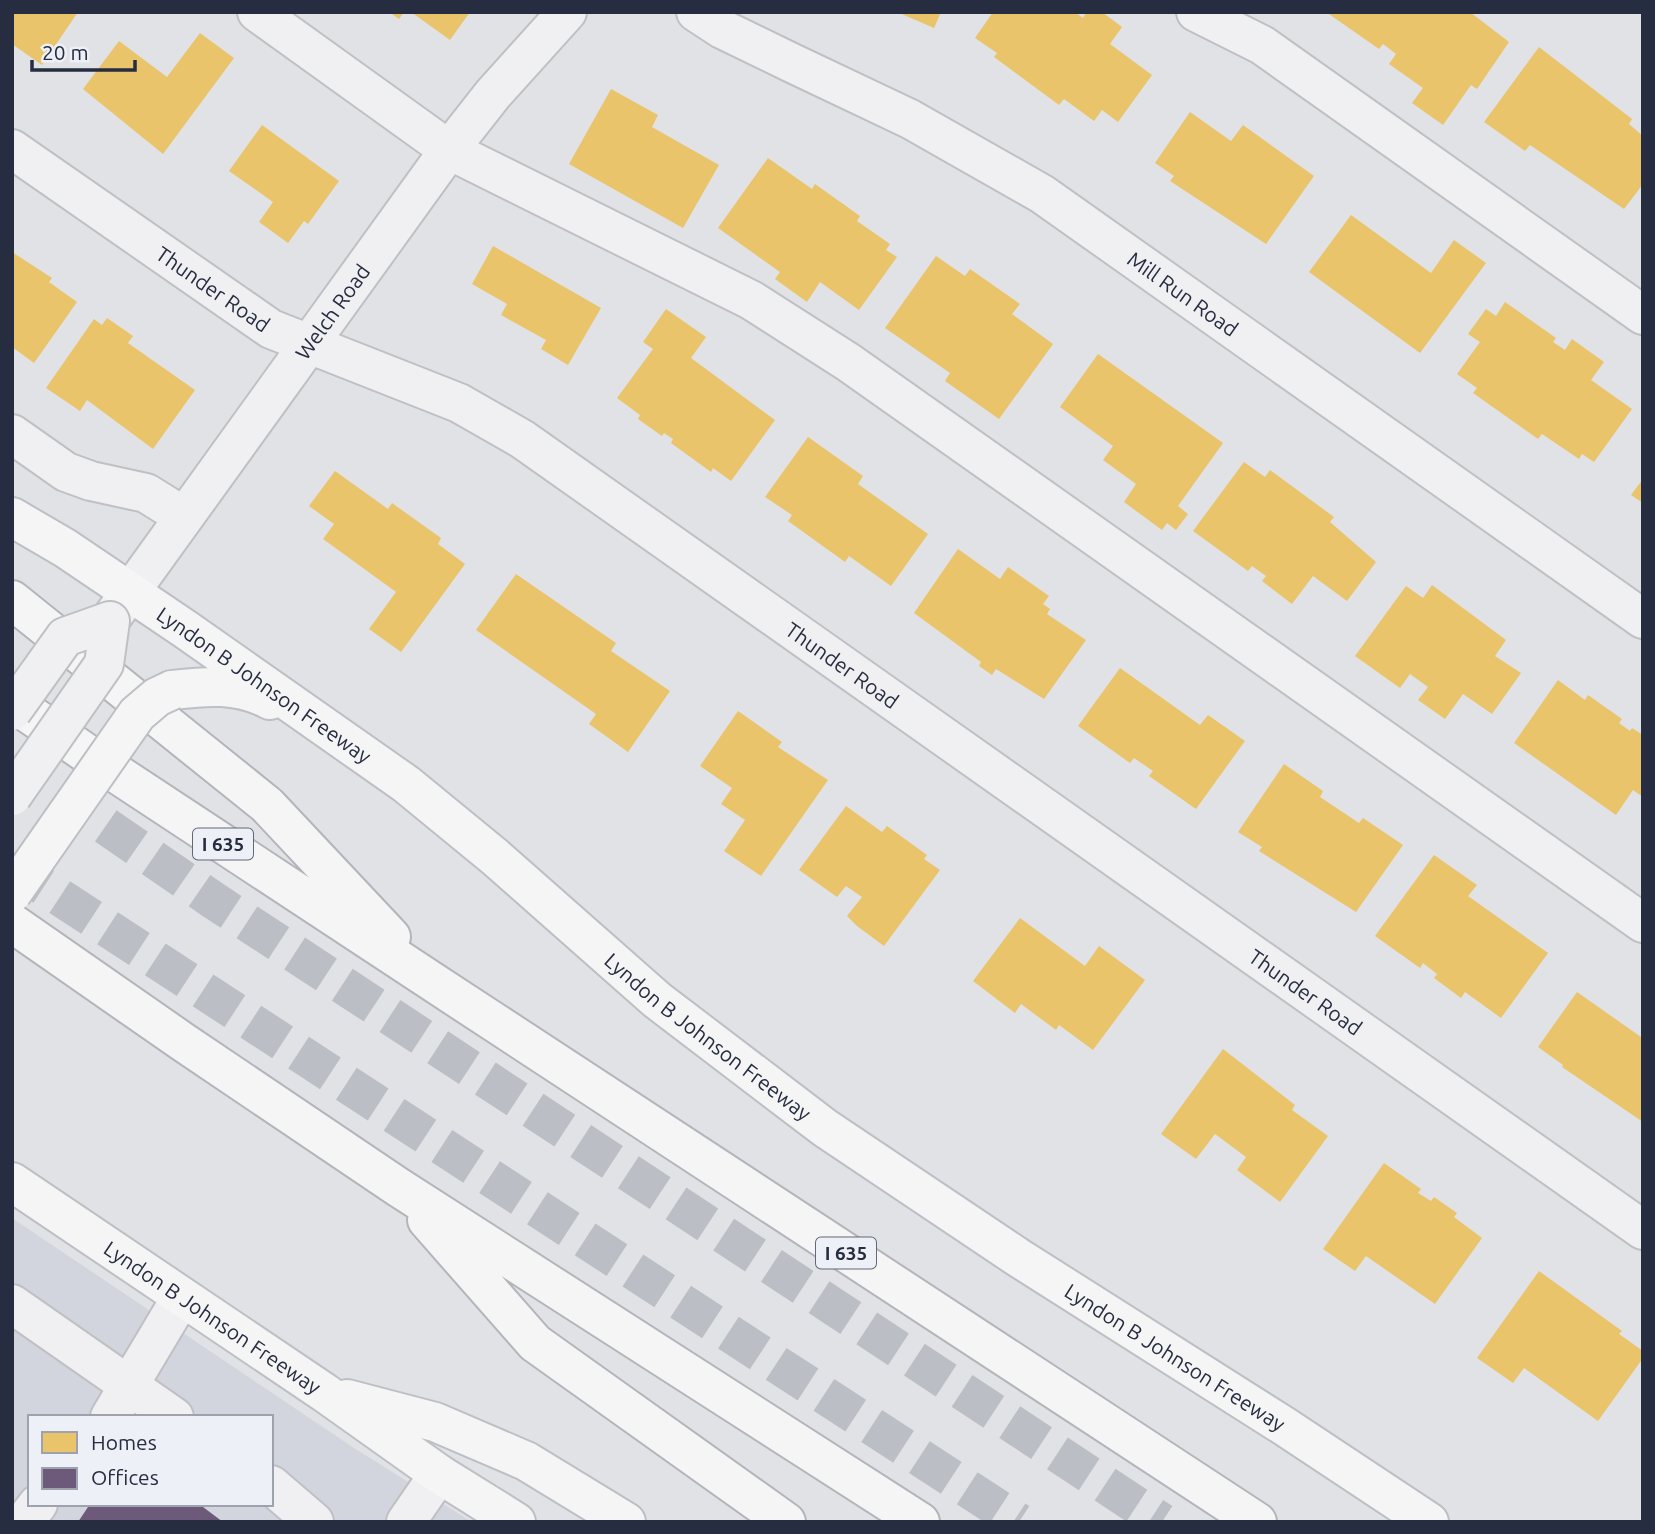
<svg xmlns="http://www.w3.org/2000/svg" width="1655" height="1534" font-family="Ubuntu,sans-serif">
<rect width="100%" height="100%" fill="#e1e2e6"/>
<path fill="#d2d5dd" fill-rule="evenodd" d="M 12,1218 L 354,1448 L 472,1522 L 12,1522 ZM 30,1417 L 271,1417 L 271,1504 L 30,1504 Z"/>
<path fill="#e9c46a" d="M 12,12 L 78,12 L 42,65 L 12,44 Z
M 389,12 L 404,12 L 399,19 Z
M 411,12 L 470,12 L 450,40 Z
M 897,12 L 941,12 L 934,28 Z
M 993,12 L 1075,12 L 1083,18 L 1086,12 L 1102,12 L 1122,27 L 1110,44 L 1152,75 L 1118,122 L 1102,110 L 1094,121 L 1064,99 L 1059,105 L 994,57 L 997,53 L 975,38 Z
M 1326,12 L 1470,12 L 1509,42 L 1477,89 L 1471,85 L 1443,125 L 1412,103 L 1423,88 L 1389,64 L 1396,54 L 1383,44 L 1379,49 Z
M 200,33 L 234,58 L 163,154 L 83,89 L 119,41 L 167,77 Z
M 1539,47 L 1632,119 L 1629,124 L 1643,136 L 1643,184 L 1624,209 L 1530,145 L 1525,151 L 1484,122 Z
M 611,89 L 658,115 L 652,127 L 719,165 L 683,228 L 569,164 Z
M 1190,112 L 1231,141 L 1243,125 L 1314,176 L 1266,244 L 1170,181 L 1174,176 L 1155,163 Z
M 262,125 L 339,181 L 308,224 L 304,221 L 288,243 L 259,222 L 273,202 L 229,171 Z
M 768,158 L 812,189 L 815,184 L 860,216 L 857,221 L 890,244 L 886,250 L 897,257 L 859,310 L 820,282 L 807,302 L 775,279 L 780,272 L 718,228 Z
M 1351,215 L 1431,273 L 1454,240 L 1486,263 L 1420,353 L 1309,272 Z
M 493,246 L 601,308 L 568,365 L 541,349 L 546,340 L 501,315 L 507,304 L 472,284 Z
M 12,252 L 52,278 L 49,282 L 77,302 L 34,363 L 12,347 Z
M 936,256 L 965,276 L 970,269 L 1020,304 L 1012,314 L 1053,344 L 999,419 L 945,381 L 950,373 L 885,328 Z
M 1505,302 L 1556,338 L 1553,342 L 1565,350 L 1572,339 L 1604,362 L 1591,380 L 1632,409 L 1594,462 L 1582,454 L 1579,459 L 1542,434 L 1538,439 L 1473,393 L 1477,388 L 1457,374 L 1480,342 L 1468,334 L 1486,309 L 1496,316 Z
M 666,309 L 706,337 L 691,358 L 775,420 L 731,481 L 713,468 L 711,472 L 671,443 L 673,439 L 664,433 L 662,436 L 638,419 L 640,415 L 617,398 L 653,349 L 643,342 Z
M 107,318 L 133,336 L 128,343 L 195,390 L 153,449 L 87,400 L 80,411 L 46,388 L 94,319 L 102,325 Z
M 1098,354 L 1223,443 L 1178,506 L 1188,514 L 1176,530 L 1167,523 L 1162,530 L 1124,502 L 1136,484 L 1103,460 L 1113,446 L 1060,407 Z
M 808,437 L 863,476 L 858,484 L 928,534 L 891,586 L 849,556 L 845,562 L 788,521 L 792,515 L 765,497 Z
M 1244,462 L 1265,477 L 1270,470 L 1334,517 L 1330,522 L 1376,562 L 1347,601 L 1313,576 L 1292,604 L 1262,581 L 1266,576 L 1252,566 L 1248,571 L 1193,531 Z
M 335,471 L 388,509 L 392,503 L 441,538 L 438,544 L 465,564 L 401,652 L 369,629 L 396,592 L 323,539 L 334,524 L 309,506 Z
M 1643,479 L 1643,503 L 1631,495 Z
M 958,549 L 1000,579 L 1008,567 L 1049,596 L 1043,604 L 1050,609 L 1047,614 L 1086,640 L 1044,699 L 996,669 L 992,675 L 979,666 L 981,662 L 914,613 Z
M 516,574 L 616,643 L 611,651 L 670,691 L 628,752 L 589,724 L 596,714 L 476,630 Z
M 1432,585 L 1506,640 L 1495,656 L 1521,673 L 1492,714 L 1463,694 L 1445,719 L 1418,700 L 1428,687 L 1410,674 L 1400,688 L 1355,656 L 1406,586 L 1423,598 Z
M 1120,668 L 1200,725 L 1208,715 L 1245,741 L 1196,809 L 1149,776 L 1153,771 L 1134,758 L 1130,763 L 1078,726 Z
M 1558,680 L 1585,700 L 1588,695 L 1622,719 L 1619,723 L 1630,731 L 1632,728 L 1643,735 L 1643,797 L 1633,790 L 1616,815 L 1514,743 Z
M 738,711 L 782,742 L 778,747 L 828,780 L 761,876 L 724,851 L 745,820 L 721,804 L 732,788 L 700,766 Z
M 1284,764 L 1323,791 L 1320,797 L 1359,823 L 1363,818 L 1403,845 L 1356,912 L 1259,851 L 1262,847 L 1238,832 Z
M 846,806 L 882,832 L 887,826 L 927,855 L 924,859 L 940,870 L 884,946 L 857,926 L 847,916 L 862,897 L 846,886 L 837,897 L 799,870 Z
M 1434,855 L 1477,885 L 1468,896 L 1548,953 L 1501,1018 L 1465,992 L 1461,998 L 1434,978 L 1437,974 L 1423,963 L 1420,968 L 1375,936 Z
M 1020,918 L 1085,966 L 1099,946 L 1145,980 L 1093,1050 L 1059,1025 L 1056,1030 L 1021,1004 L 1015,1013 L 973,981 Z
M 1577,992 L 1641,1037 L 1643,1035 L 1643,1122 L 1562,1067 L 1563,1065 L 1538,1047 Z
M 1223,1049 L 1295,1105 L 1292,1110 L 1328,1136 L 1280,1202 L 1237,1170 L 1246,1157 L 1215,1134 L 1196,1159 L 1161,1134 Z
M 1384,1163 L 1421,1189 L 1418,1193 L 1431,1201 L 1434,1197 L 1457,1213 L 1454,1217 L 1482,1238 L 1435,1304 L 1366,1256 L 1355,1271 L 1323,1249 Z
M 1539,1271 L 1622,1331 L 1619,1334 L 1643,1351 L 1643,1358 L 1598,1421 L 1524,1368 L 1513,1383 L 1477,1358 Z"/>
<path fill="#6d597a" d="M 90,1504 L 199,1504 L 223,1522 L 78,1522 Z"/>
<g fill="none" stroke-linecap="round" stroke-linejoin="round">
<path stroke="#bcbec5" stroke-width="38" stroke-dasharray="38 19" stroke-linecap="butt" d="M 12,761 L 213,900 L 1162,1522
M 12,866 L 1019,1522"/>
<defs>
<g id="minor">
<path d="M 257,12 L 449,150 L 751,300 L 848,362 L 1643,923"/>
<path id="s1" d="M 696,12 L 722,29 L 792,63 L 910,119 L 1042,194 L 1643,619"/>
<path d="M 1196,12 L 1262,45 L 1643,315"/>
<path id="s2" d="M 12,149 L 271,329 L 459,403 L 522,439 L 1643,1230"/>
<path d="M 12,434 L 66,472 L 91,481 L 146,493 L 183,516"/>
<path id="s3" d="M 110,620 L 449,150 L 493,94 L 567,12"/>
<path d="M 12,1304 L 174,1417"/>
<path d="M 110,1417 L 181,1298"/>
<path d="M 271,1485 L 314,1522"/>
<path d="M 24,1522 L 38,1504"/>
<path d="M 406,1522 L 439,1474"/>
</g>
<g id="major">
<path id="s4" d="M 12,517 L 65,548 L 185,629 L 406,784 L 495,857 L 657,1000 L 825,1128 L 1019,1258 L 1284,1426 L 1429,1522"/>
<path d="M 172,690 C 208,686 237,683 270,700"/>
<path id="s5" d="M 12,1182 L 325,1393 L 439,1474 L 516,1522"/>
<path d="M 347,1399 L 435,1422 L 526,1461 L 626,1522"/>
</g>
<path id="highway" d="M 12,600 L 267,805 L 391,937
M 12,702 L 96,760 L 436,984 L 1257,1522
M 12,923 L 183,1042 L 398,1187 L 920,1522
M 427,1220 L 535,1343 L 786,1522"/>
</defs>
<use href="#minor" stroke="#bfc0c4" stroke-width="42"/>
<use href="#major" stroke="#bcbfc4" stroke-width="42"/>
<use href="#highway" stroke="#b3b5bb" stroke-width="42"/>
<use href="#minor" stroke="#f0f0f3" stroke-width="38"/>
<use href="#major" stroke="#f5f5f6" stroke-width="38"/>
<use href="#highway" stroke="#f5f5f6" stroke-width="38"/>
<defs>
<path id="minor-bridge" d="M 12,711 L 65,637 L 110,621 L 104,664 L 12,796"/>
<path id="major-bridge" d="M 12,893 L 137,714 L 157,697 L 172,690"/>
</defs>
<use href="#minor-bridge" stroke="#bfc0c4" stroke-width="42" stroke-linecap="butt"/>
<use href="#major-bridge" stroke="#bcbfc4" stroke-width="42" stroke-linecap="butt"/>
<use href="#minor-bridge" stroke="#f0f0f3" stroke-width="38"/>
<use href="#major-bridge" stroke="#f5f5f6" stroke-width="38"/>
</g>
<g text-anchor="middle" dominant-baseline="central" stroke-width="7" stroke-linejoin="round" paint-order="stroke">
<g fill="#edf0f6" stroke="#626877" stroke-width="2">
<rect x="193" y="828.5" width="60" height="31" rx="5"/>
<rect x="816" y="1237.5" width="60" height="31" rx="5"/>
</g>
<g font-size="19" font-weight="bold" fill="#262d41">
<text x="223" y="844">I 635</text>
<text x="846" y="1253">I 635</text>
</g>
<g font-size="21" fill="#262d41" stroke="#edf0f6">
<text stroke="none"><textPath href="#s2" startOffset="245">Thunder Road</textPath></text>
<text stroke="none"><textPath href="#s1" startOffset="564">Mill Run Road</textPath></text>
<text stroke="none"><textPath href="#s3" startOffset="380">Welch Road</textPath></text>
<text stroke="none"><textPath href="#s2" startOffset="982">Thunder Road</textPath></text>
<text stroke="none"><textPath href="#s4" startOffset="303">Lyndon B Johnson Freeway</textPath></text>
<text stroke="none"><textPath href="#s2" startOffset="1549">Thunder Road</textPath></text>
<text stroke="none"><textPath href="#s4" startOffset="870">Lyndon B Johnson Freeway</textPath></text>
<text stroke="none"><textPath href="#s5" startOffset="242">Lyndon B Johnson Freeway</textPath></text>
<text stroke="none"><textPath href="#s4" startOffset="1437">Lyndon B Johnson Freeway</textPath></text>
</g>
</g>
<rect width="1655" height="1534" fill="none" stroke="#262d41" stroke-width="28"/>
<rect x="28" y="1415" width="245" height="91" fill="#edf0f6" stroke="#9da2ae" stroke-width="2"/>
<rect x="42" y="1432" width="35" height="21" fill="#e9c46a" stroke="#9da2ae" stroke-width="2"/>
<text x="91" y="1450" font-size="21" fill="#262d41">Homes</text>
<rect x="42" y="1468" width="35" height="21" fill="#6d597a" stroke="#9da2ae" stroke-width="2"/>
<text x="91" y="1485" font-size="21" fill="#262d41">Offices</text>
<path d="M32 60v10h103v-10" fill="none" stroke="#262d41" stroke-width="3.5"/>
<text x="42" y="60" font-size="21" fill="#262d41" stroke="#edf0f6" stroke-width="5" paint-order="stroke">20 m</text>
</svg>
